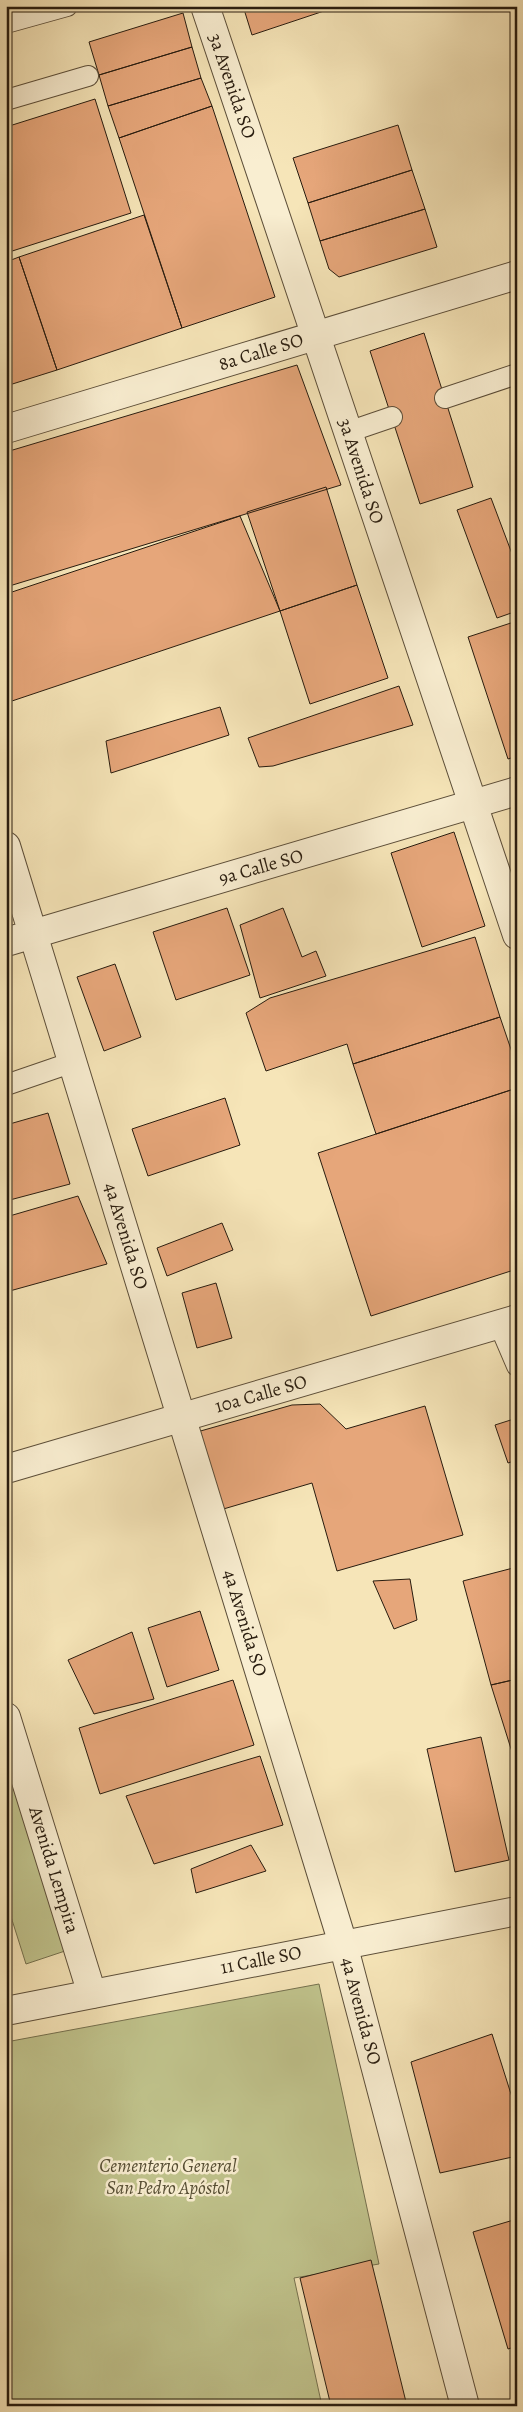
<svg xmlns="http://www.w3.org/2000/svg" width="523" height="2412" font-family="Alegreya,serif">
<rect width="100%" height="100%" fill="#f6e5b8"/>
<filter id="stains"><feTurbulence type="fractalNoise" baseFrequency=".004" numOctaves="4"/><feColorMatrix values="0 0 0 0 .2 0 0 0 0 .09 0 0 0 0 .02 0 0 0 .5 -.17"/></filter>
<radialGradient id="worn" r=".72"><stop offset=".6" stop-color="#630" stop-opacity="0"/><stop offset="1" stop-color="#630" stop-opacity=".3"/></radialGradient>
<path fill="#c0c38c" stroke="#74704e" d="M 6,1728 L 74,1948 L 26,1964 L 6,1901 Z
M 319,1984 L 379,2264 L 294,2278 L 322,2406 L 6,2406 L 6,2042 Z"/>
<path fill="#e6a67a" stroke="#281c0f" d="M 243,6 L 339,6 L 252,35 Z
M 183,13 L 192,47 L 99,75 L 89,42 Z
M 192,47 L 201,78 L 108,106 L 99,75 Z
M 201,78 L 212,106 L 119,138 L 108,106 Z
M 95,99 L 131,213 L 6,253 L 6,127 Z
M 212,106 L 275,297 L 182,328 L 119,138 Z
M 398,125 L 412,170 L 308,203 L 293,158 Z
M 412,170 L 425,209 L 320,241 L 308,203 Z
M 425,209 L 437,247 L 339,277 L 329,269 L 320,241 Z
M 144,215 L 182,328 L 57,370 L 19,257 Z
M 19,257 L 57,370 L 6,386 L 6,262 Z
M 424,333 L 473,487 L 420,504 L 370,351 Z
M 297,365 L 341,485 L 6,587 L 6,452 Z
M 326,487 L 357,585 L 280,611 L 247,512 Z
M 491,498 L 517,567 L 517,611 L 497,618 L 457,510 Z
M 240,516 L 280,611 L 6,703 L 6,594 Z
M 357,585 L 388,678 L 310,704 L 280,611 Z
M 517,621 L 517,756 L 508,759 L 468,637 Z
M 399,686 L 413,725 L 273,766 L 259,767 L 248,738 Z
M 220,707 L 229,735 L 111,773 L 106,741 Z
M 454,832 L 485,926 L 422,947 L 391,853 Z
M 227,908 L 250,975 L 176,1000 L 153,932 Z
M 283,908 L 302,957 L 316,951 L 326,976 L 260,998 L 240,925 Z
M 475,937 L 500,1017 L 353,1064 L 347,1044 L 266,1071 L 246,1013 L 270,998 Z
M 115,964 L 141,1037 L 104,1051 L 77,977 Z
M 500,1017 L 517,1067 L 517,1088 L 376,1134 L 353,1064 Z
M 517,1088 L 517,1269 L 371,1316 L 318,1153 Z
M 225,1098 L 240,1145 L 148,1176 L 132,1129 Z
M 48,1113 L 70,1184 L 6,1201 L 6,1125 Z
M 78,1196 L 107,1264 L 6,1292 L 6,1217 Z
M 222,1223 L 233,1250 L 167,1276 L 157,1248 Z
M 216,1283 L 232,1338 L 197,1348 L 182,1293 Z
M 320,1404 L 346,1429 L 425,1406 L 463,1535 L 337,1571 L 312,1483 L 220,1510 L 197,1432 L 292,1405 Z
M 517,1418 L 517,1460 L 508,1463 L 495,1425 Z
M 517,1567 L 517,1679 L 491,1685 L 463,1581 Z
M 410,1579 L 417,1620 L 394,1629 L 373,1581 Z
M 200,1611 L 219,1670 L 167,1687 L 148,1628 Z
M 132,1632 L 154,1699 L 94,1714 L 68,1660 Z
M 517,1679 L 517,1768 L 491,1685 Z
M 233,1680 L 254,1745 L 100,1794 L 79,1728 Z
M 481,1737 L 509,1860 L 455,1872 L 427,1749 Z
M 260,1756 L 283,1825 L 154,1864 L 126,1796 Z
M 251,1845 L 266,1871 L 196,1893 L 191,1869 Z
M 492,2034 L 517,2113 L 517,2156 L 440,2173 L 411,2062 Z
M 517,2219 L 517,2346 L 508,2349 L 473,2232 Z
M 371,2260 L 407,2406 L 331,2406 L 300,2278 Z"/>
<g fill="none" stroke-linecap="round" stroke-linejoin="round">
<defs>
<path id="service" d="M 6,23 L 67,6
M 6,100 L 88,76
M 445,398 L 517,374
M 348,432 L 392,417
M 6,1085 L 73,1062
M 499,1324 L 517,1366"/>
<path id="minor" d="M 6,429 L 517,275
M 6,846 L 343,1944 L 465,2406
M 6,942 L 517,791
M 6,1717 L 92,1994"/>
<path id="tertiary" d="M 205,6 L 517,935
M 6,1469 L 517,1319
M 6,2011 L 517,1911"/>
</defs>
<use href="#service" stroke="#5c4e39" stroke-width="22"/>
<use href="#minor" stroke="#5c4e39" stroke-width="30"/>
<use href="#tertiary" stroke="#5c4e39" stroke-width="30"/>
<use href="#service" stroke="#f9eed1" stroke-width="20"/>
<use href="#minor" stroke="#f9eed1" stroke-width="28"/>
<use href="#tertiary" stroke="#f9eed1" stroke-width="28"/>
</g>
<g text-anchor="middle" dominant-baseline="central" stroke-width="5" stroke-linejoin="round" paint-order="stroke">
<g font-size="19" fill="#281c0f" stroke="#f9eed1">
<text transform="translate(232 86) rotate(71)">3a Avenida SO</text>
<text transform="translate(261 352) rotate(-17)">8a Calle SO</text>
<text transform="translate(361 471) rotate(72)">3a Avenida SO</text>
<text transform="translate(261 867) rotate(-16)">9a Calle SO</text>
<text transform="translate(126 1236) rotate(73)">4a Avenida SO</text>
<text transform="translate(261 1394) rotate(-16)">10a Calle SO</text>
<text transform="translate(245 1623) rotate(73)">4a Avenida SO</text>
<text transform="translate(54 1870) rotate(73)">Avenida Lempira</text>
<text transform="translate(261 1960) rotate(-11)">11 Calle SO</text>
<text transform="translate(361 2011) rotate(75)">4a Avenida SO</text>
</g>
<g font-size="19" font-style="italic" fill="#564e34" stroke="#f9eed1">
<text x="168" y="2166">Cementerio General<tspan x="168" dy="22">San Pedro Apóstol</tspan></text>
</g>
</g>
<rect width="523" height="2412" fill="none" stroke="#f6e5b8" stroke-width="25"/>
<rect x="8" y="8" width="508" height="2397" fill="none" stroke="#281c0f" stroke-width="2.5"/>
<rect x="12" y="12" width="498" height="2387" fill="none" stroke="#281c0f"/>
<rect width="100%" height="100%" filter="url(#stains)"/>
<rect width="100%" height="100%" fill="url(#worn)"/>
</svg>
